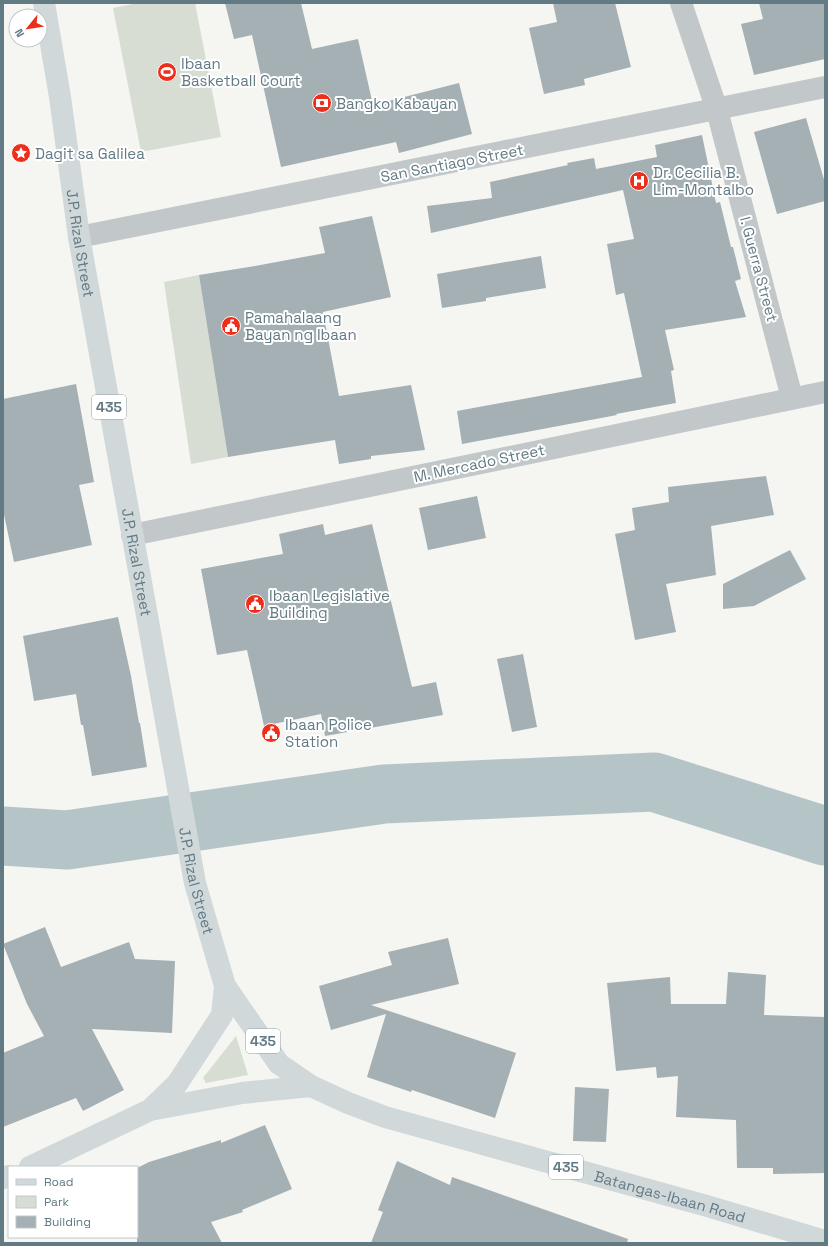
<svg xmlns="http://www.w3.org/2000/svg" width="828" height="1246" font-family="'Space Grotesk',sans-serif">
<rect width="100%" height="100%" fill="#f5f5f1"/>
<path fill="#d7ddd2" d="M 138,3 L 195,3 L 221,137 L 141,152 L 113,8 Z
M 199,275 L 228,457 L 191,464 L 164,282 Z
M 236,1036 L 248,1075 L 206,1083 L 203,1078 Z"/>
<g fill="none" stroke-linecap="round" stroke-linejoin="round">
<path stroke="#b5c5c7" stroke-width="59" d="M 3,836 L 67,840 L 384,794 L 654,782 L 825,836"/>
</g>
<path fill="#a4b0b4" d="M 225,3 L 301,3 L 312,49 L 358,39 L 373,105 L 459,83 L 472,134 L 399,153 L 396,142 L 281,167 L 252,35 L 234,39 Z
M 553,3 L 615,3 L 631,67 L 584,79 L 585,85 L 544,94 L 529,28 L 557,22 Z
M 759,3 L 825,3 L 825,59 L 754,75 L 741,24 L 763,19 Z
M 806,118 L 825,183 L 825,201 L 777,214 L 754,132 Z
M 702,135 L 716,203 L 720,202 L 731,247 L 733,247 L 741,279 L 735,281 L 746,317 L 665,330 L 674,370 L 671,371 L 676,403 L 616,414 L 617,415 L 462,444 L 457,411 L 642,377 L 624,293 L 616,295 L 607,244 L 634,239 L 623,190 L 431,233 L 427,206 L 492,198 L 490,182 L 568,165 L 567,163 L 594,158 L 596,169 L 657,157 L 655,145 Z
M 372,216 L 391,297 L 323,312 L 339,396 L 411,385 L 425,450 L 371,456 L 371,459 L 339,464 L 335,440 L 228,457 L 199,275 L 255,266 L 325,253 L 319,227 Z
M 541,256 L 546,288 L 486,298 L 486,301 L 442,308 L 437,274 Z
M 76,384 L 94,482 L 79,485 L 92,545 L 14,562 L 3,510 L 3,399 Z
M 766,476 L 774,515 L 711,526 L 716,575 L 666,584 L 676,632 L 635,640 L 615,534 L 635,530 L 632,508 L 669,502 L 668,487 Z
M 477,496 L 486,538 L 428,550 L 419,508 Z
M 323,524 L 325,535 L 372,524 L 412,687 L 436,682 L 443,715 L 325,736 L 321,714 L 264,726 L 247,650 L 217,655 L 201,569 L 283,554 L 279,534 Z
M 790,550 L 806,579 L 754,606 L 723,609 L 723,584 Z
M 118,617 L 131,676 L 139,723 L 140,723 L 147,767 L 92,776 L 83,725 L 81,725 L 76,694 L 34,701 L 23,636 Z
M 523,654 L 537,727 L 512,732 L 497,659 Z
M 45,927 L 61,967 L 129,942 L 135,959 L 175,961 L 172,1033 L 92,1029 L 124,1090 L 83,1111 L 76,1098 L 3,1127 L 3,1053 L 44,1036 L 27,1004 L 3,944 Z
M 448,938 L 459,984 L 371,1005 L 516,1053 L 495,1118 L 412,1090 L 411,1092 L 367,1077 L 386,1014 L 331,1030 L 319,986 L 392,965 L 388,952 Z
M 728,972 L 766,975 L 764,1015 L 825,1017 L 825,1173 L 773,1174 L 773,1168 L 737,1168 L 736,1120 L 676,1117 L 678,1076 L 657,1078 L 656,1067 L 616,1071 L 607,983 L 670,977 L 671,1004 L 726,1004 Z
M 575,1087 L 609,1089 L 606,1142 L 573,1141 Z
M 265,1125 L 292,1189 L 242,1210 L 243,1212 L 211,1222 L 222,1243 L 137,1243 L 137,1168 L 149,1162 L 221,1140 L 221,1143 Z
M 397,1161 L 450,1185 L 452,1177 L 628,1239 L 627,1243 L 371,1243 L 383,1212 L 378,1210 Z"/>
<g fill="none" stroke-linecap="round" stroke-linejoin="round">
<path stroke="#c2c7c9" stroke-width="22" d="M 681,3 L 717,110 L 792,398
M 79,237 L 825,87
M 132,535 L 825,392"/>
<path stroke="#d0d8da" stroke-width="22" d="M 150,1110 L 177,1084 L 222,1015 L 225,986
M 30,1167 L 150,1110 L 242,1093 L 311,1086
M 3,1178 L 9,1176"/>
<path stroke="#d0d8da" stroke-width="22" id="s1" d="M 44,3 L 60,97 L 79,237 L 195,883 L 225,986 L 279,1064 L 311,1086 L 348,1103 L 385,1117 L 707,1206 L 825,1241"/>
</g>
<defs>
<symbol id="stadium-disc" viewBox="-11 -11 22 22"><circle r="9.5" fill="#ec2e1a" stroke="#fff"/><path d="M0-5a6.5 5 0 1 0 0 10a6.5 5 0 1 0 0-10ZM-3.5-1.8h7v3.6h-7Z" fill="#fff"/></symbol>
<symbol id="bank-disc" viewBox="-11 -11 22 22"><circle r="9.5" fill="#ec2e1a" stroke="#fff"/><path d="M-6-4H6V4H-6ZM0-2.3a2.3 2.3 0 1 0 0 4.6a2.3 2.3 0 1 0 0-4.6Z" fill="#fff"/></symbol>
<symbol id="sight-disc" viewBox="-11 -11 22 22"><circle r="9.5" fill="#ec2e1a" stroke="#fff"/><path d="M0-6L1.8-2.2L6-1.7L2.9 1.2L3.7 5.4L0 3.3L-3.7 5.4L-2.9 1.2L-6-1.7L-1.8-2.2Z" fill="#fff"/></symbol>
<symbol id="hospital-disc" viewBox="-11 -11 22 22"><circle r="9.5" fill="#ec2e1a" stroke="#fff"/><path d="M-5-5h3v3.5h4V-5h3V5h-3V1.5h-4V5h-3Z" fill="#fff"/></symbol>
<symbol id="civic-disc" viewBox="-11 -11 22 22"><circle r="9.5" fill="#ec2e1a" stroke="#fff"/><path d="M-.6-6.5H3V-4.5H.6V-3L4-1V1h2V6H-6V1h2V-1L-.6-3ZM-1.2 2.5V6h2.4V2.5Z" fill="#fff"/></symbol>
</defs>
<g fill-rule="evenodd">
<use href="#stadium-disc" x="156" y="61" width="22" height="22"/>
<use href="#bank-disc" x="311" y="92" width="22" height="22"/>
<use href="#sight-disc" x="10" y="142" width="22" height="22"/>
<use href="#hospital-disc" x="628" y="170" width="22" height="22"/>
<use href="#civic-disc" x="220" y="315" width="22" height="22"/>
<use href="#civic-disc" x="244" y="593" width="22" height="22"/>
<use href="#civic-disc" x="260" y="722" width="22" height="22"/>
</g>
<g text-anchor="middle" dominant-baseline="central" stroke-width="4" stroke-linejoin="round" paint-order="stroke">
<g fill="#fff" stroke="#91a2a9" stroke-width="1">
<rect x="92" y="395" width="34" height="24" rx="3"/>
<rect x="246" y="1029" width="34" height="24" rx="3"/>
<rect x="549" y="1155" width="34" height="24" rx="3"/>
</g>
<g font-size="14" font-weight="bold" fill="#627a84">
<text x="109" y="407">435</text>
<text x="263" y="1041">435</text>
<text x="566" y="1167">435</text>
</g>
<g font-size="15" fill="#627a84" stroke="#fff" text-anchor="start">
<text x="181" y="63">Ibaan<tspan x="181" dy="17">Basketball Court</tspan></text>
<text x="336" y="103">Bangko Kabayan</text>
<text x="35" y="153">Dagit sa Galilea</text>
<text x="653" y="172">Dr. Cecilia B.<tspan x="653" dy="17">Lim-Montalbo</tspan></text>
<text x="245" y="317">Pamahalaang<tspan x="245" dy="17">Bayan ng Ibaan</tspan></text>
<text x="269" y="595">Ibaan Legislative<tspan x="269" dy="17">Building</tspan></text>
<text x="285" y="724">Ibaan Police<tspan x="285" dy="17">Station</tspan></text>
</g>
<g font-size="15" fill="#627a84" stroke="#fff">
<text transform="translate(452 163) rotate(-11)">San Santiago Street</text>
<text stroke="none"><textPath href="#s1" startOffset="243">J.P. Rizal Street</textPath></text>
<text transform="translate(759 269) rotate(75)">I. Guerra Street</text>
<text transform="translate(479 463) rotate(-12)">M. Mercado Street</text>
<text stroke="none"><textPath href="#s1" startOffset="567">J.P. Rizal Street</textPath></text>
<text stroke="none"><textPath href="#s1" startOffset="891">J.P. Rizal Street</textPath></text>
<text stroke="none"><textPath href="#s1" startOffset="1510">Batangas-Ibaan Road</textPath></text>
</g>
</g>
<rect width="828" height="1246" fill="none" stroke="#627a84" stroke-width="8"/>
<rect x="8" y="1166" width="130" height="72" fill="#ffffff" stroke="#c0cace"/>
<rect x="16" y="1179" width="20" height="6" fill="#d0d8da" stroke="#c0cace"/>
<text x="44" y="1186" font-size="12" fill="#627a84">Road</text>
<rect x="16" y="1196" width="20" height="12" fill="#d7ddd2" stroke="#c0cace"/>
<text x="44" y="1206" font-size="12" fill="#627a84">Park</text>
<rect x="16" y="1216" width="20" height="12" fill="#a4b0b4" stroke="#c0cace"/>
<text x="44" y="1226" font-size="12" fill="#627a84">Building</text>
<g transform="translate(28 28) rotate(240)"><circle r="19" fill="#ffffff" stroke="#c0cace"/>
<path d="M0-3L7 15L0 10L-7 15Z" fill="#ec2e1a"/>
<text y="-6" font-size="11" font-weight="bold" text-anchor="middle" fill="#627a84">N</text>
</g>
</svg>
